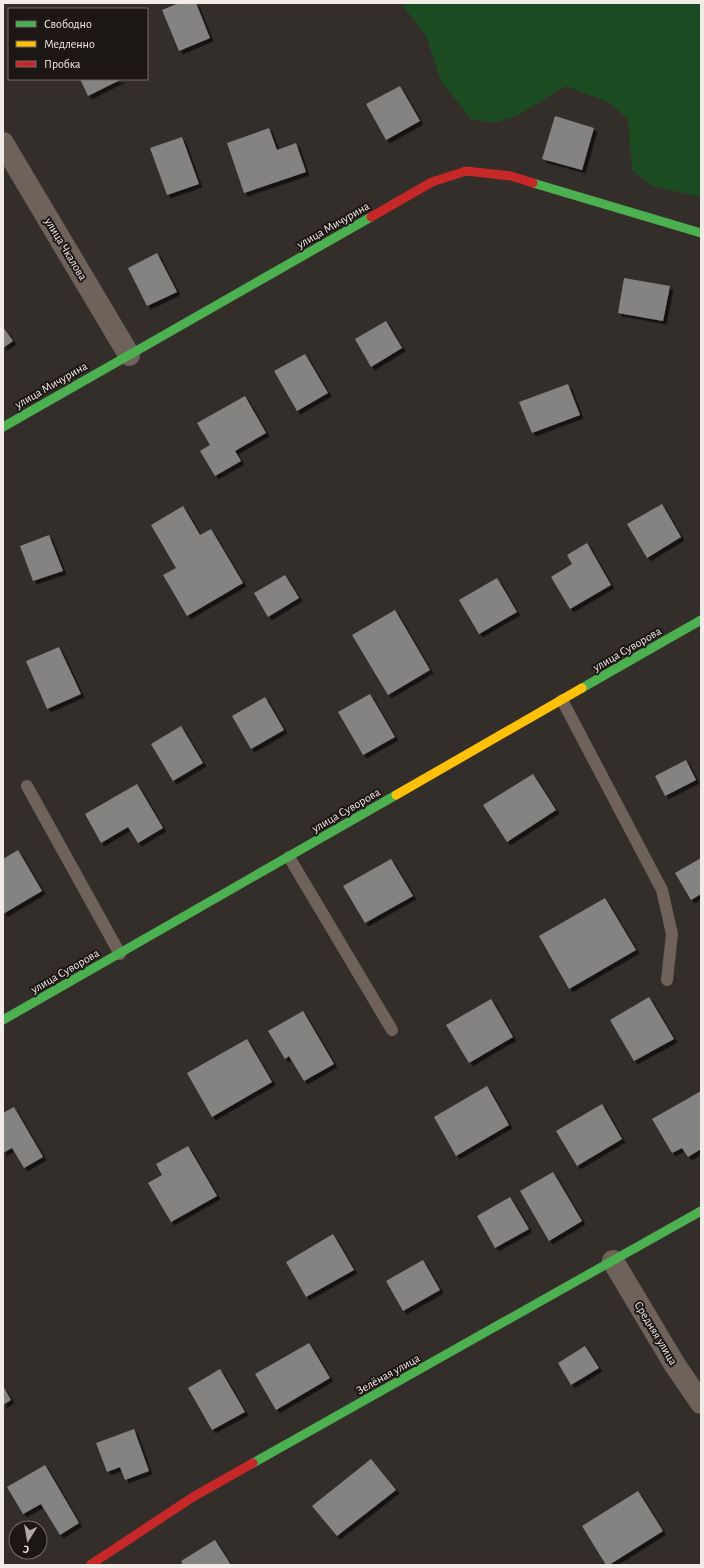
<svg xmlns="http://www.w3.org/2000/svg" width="704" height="1568" font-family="'Alegreya Sans',sans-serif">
<defs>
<filter id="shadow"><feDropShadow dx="3.5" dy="3.5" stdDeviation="0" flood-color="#0009"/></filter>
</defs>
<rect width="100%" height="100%" fill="#342e2b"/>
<path fill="#1b4b21" d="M 401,3 L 701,3 L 701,197 L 652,186 L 632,170 L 628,120 L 610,103 L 566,86 L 520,114 L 495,123 L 471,119 L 441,81 L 426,36 Z"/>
<path fill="#858282" filter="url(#shadow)" d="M 179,3 L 196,3 L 210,38 L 179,51 L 162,10 Z
M 80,79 L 122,79 L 88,96 Z
M 400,86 L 420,121 L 386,140 L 366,104 Z
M 555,116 L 594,128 L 582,170 L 542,159 Z
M 269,128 L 277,150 L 296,143 L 306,172 L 244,193 L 227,143 Z
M 182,137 L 199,184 L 167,195 L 150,148 Z
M 157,253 L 177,292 L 147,306 L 128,268 Z
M 624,278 L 670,286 L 663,321 L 618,313 Z
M 386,321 L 402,348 L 371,367 L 355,339 Z
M 3,327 L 13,341 L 3,348 Z
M 305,354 L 328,393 L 297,411 L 274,371 Z
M 568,384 L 580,415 L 532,433 L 519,402 Z
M 245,396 L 266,433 L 235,451 L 241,461 L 215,476 L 200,451 L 210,445 L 197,423 Z
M 662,504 L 681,537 L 647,558 L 627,524 Z
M 183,506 L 200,535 L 211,529 L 243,583 L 187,616 L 163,575 L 176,568 L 151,525 Z
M 49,535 L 63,571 L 33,581 L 20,546 Z
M 587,543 L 611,585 L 570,609 L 551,577 L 572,564 L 567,555 Z
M 285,575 L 299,598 L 268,617 L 254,593 Z
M 497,578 L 517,612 L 479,634 L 459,600 Z
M 395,610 L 430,670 L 388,695 L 352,635 Z
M 59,647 L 81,694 L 47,709 L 26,661 Z
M 370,694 L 395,737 L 363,755 L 338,712 Z
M 265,697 L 284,730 L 251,749 L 232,716 Z
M 181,726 L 203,763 L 173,781 L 151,744 Z
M 686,760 L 696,780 L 665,796 L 655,776 Z
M 533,774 L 556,810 L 507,842 L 483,805 Z
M 137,784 L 163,828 L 138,843 L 128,827 L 101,843 L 85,814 Z
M 18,850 L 42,891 L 3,914 L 3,859 Z
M 701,858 L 701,894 L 691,900 L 675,873 Z
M 391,859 L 413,896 L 365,923 L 343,886 Z
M 605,898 L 636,950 L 569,989 L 539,936 Z
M 649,997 L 674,1039 L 634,1061 L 610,1020 Z
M 491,999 L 513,1037 L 469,1063 L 446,1025 Z
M 303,1011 L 334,1064 L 304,1081 L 289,1056 L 285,1059 L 268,1031 Z
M 247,1039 L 272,1082 L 212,1117 L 187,1073 Z
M 487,1086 L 509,1125 L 456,1156 L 434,1117 Z
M 701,1091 L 701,1149 L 688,1157 L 682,1148 L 672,1153 L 652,1119 Z
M 602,1104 L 622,1139 L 577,1166 L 556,1131 Z
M 14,1107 L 43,1157 L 24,1168 L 12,1148 L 3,1153 L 3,1113 Z
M 188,1146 L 217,1196 L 171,1222 L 148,1183 L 162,1175 L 156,1164 Z
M 553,1172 L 582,1221 L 549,1241 L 520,1191 Z
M 510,1197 L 529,1229 L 495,1248 L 477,1216 Z
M 333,1234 L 354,1270 L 306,1297 L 286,1262 Z
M 423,1260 L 440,1290 L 403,1311 L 386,1281 Z
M 309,1343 L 330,1378 L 276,1410 L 255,1374 Z
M 585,1346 L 599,1368 L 571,1385 L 558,1363 Z
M 220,1369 L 245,1412 L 212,1430 L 188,1388 Z
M 3,1386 L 11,1400 L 3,1405 Z
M 134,1429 L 149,1471 L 125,1480 L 120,1467 L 107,1472 L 96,1443 Z
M 371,1459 L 396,1490 L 337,1536 L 312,1506 Z
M 45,1465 L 79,1523 L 60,1535 L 41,1504 L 23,1514 L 7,1487 Z
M 638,1491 L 663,1531 L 609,1565 L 606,1565 L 582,1526 Z
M 215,1540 L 231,1565 L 183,1565 L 181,1561 Z"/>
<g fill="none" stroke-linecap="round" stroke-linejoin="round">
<path stroke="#6e625b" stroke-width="12" d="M 562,700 L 662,890 L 672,934 L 667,980
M 27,786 L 120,954
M 289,857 L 392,1030"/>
<path stroke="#6e625b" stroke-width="22" d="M 3,143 L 129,355
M 613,1261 L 675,1365 L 701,1403"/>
<path stroke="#4caf50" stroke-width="9" d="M 533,183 L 701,233
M 3,427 L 371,217
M 582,688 L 701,620
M 3,1020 L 396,795
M 253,1463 L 701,1211"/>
<path stroke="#ffc107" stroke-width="9" d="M 396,795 L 582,688"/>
<path stroke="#c62828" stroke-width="9" d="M 371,217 L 432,182 L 466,171 L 511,176 L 533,183
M 90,1565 L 193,1497 L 253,1463"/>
</g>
<g text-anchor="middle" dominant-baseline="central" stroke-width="4" stroke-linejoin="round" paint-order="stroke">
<g font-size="12" fill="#f3ebe7" stroke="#1c1614">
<text transform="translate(333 225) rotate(-30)">улица Мичурина</text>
<text transform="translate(66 249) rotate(59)">улица Чкалова</text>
<text transform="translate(51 385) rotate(-30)">улица Мичурина</text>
<text transform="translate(627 649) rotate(-30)">улица Суворова</text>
<text transform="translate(346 810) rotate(-30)">улица Суворова</text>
<text transform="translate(65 971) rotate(-30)">улица Суворова</text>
<text transform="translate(656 1333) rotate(59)">Средняя улица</text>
<text transform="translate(388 1374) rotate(-29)">Зелёная улица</text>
</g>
</g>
<rect width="704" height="1568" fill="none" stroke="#f3ebe7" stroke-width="8"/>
<rect x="8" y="8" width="140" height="72" fill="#1c1614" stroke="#726b68"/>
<rect x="16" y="21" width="20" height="6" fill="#4caf50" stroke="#726b68"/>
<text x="44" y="28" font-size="12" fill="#f3ebe7">Свободно</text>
<rect x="16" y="41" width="20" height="6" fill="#ffc107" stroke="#726b68"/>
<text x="44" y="48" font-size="12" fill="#f3ebe7">Медленно</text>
<rect x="16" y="61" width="20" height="6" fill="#c62828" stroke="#726b68"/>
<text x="44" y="68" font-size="12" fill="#f3ebe7">Пробка</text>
<g transform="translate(28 1540) rotate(191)"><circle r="19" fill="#1c1614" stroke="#726b68"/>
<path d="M0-3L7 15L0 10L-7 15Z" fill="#b0a9a5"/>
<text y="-6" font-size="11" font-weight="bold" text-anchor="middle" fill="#f3ebe7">С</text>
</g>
</svg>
